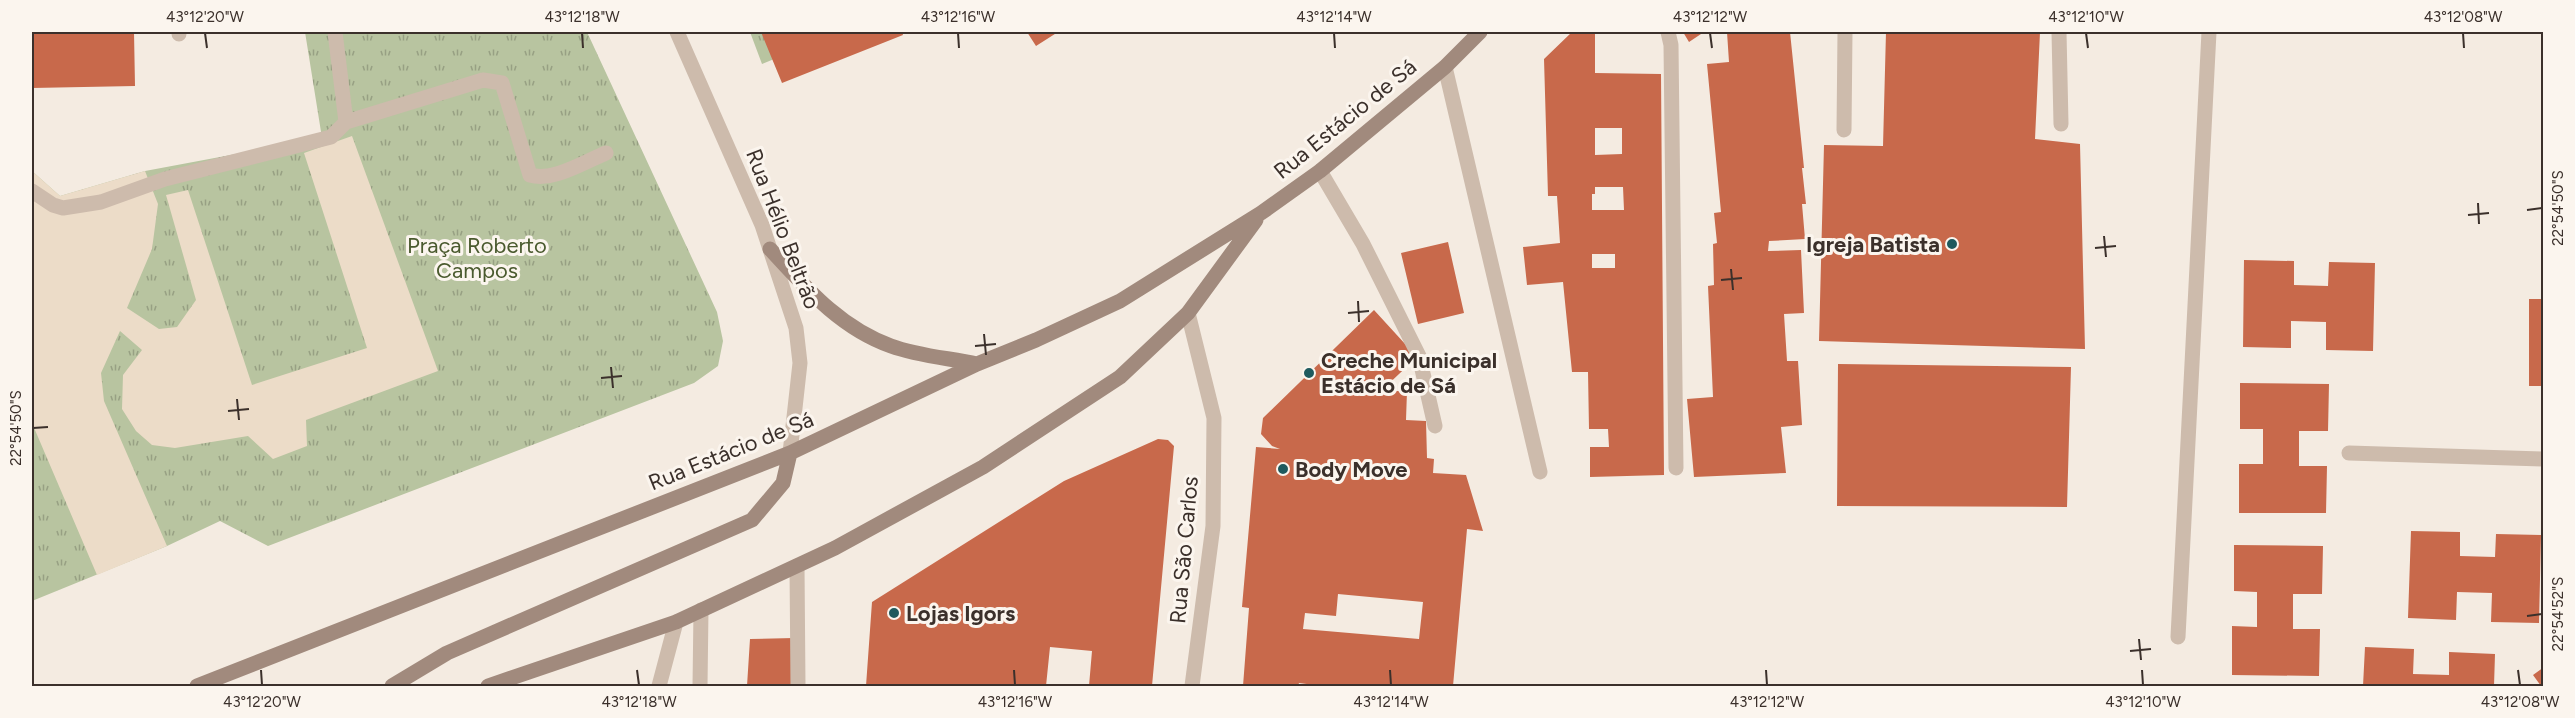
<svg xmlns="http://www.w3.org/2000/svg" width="2575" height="718" font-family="Figtree,sans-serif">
<defs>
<pattern id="park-tufts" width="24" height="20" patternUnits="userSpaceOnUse" patternTransform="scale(1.5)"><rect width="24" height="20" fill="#b8c4a0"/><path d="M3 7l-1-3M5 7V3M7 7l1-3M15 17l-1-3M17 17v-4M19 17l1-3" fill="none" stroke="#97a083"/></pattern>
</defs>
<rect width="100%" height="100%" fill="#f4ebe1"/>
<path fill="url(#park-tufts)" d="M 305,32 L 587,32 L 717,312 L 723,341 L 718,366 L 694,383 L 268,546 L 220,521 L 167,546 L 32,601 L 32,171 L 60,196 L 145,171 L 322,138 Z
M 750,32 L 840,32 L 762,64 Z"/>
<path fill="#ecdcc8" d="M 352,136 L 438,371 L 306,420 L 307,446 L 273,459 L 248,436 L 175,448 L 152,445 L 136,431 L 122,409 L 123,375 L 142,350 L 120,331 L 101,373 L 104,401 L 167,546 L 97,575 L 32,423 L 32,171 L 60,196 L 145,171 L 158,204 L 152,249 L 127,308 L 159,329 L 177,327 L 196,300 L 166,195 L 188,190 L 252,385 L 367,348 L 304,153 Z"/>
<path fill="#c8694b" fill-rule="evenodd" d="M 32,32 L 134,32 L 135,86 L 32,88 Z
M 761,32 L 902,32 L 903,35 L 782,83 Z
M 1027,32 L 1058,32 L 1036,46 Z
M 1572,32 L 1595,32 L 1595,73 L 1661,74 L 1664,475 L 1590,477 L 1590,447 L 1609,447 L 1608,429 L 1589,429 L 1588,372 L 1572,372 L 1563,282 L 1527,285 L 1523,247 L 1560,243 L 1557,196 L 1548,196 L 1544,59 ZM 1595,128 L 1622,128 L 1622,154 L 1595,155 ZM 1595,187 L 1623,187 L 1624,210 L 1592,210 L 1592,194 L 1595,194 ZM 1592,254 L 1615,254 L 1615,268 L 1592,268 Z
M 1683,32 L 1704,32 L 1689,42 Z
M 1727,32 L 1790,32 L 1804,168 L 1802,168 L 1806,204 L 1802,204 L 1805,239 L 1769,241 L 1768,251 L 1801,250 L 1804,313 L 1784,314 L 1787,361 L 1798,361 L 1802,425 L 1781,427 L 1786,473 L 1694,477 L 1687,399 L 1713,397 L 1708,286 L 1714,285 L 1713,244 L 1717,243 L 1714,213 L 1721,212 L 1707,64 L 1729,62 Z
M 1886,32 L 2040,32 L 2035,139 L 2080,144 L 2085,349 L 1819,341 L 1824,145 L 1883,146 Z
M 1448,242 L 1464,313 L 1418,324 L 1401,253 Z
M 2244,260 L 2294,261 L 2294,285 L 2328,286 L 2329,262 L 2375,263 L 2373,351 L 2326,350 L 2326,322 L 2291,321 L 2291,348 L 2243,347 Z
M 2529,299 L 2544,299 L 2544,386 L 2529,386 Z
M 1374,310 L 1417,357 L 1381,391 L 1407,391 L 1406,420 L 1426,421 L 1427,458 L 1434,459 L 1433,473 L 1466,475 L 1483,531 L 1467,529 L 1453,686 L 1322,686 L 1299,683 L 1298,686 L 1243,686 L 1249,608 L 1242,607 L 1256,447 L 1280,449 L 1272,446 L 1261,434 L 1263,418 ZM 1338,594 L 1423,602 L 1419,639 L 1303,629 L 1305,613 L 1336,616 Z
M 1838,364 L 2071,367 L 2067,507 L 1837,506 Z
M 2240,383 L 2329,384 L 2328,431 L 2299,431 L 2299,466 L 2327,466 L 2326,513 L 2239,513 L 2239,464 L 2263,464 L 2263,429 L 2240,429 Z
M 1158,439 L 1168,440 L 1174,446 L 1152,686 L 1089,686 L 1092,651 L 1050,647 L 1046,686 L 866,686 L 872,602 L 1064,481 Z
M 2411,531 L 2460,532 L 2460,556 L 2495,557 L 2496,534 L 2541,535 L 2539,623 L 2491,622 L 2492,593 L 2457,592 L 2456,620 L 2408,618 Z
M 2234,545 L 2323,546 L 2322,594 L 2293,594 L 2293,629 L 2320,629 L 2319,676 L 2232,675 L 2232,626 L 2257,627 L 2257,592 L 2234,591 Z
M 794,638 L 791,686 L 747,686 L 750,639 Z
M 2365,647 L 2414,649 L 2413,674 L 2449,675 L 2449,652 L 2495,654 L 2494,686 L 2363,686 Z
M 2544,667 L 2544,686 L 2541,686 L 2533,675 Z"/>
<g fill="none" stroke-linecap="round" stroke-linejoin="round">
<path stroke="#cdbbac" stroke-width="15" d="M 179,32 L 179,34
M 1668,32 L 1671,45 L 1676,468
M 2059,32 L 2061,124
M 1445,67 L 1540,472
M 346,122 L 483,80 L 502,83 L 530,175 C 553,182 584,162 606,153
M 1844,130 L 1845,32
M 1320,171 L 1363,244 L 1419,356 L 1435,426
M 32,191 L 53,205 L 63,208 L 101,202 L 165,179 L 331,137 L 346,122 L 335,32
M 2349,453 L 2544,459
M 797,566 L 798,686
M 2178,637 L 2209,32
M 700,686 L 701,610"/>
<path stroke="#cdbbac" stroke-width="15" d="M 1188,313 L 1214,418 L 1213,526 L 1192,686
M 659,686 L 676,622"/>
<path stroke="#cdbbac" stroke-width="15" d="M 677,32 L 762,225 L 796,328 L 800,363 L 790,453"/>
<path stroke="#a18a7d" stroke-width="15" d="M 770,249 C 806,288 840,328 891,346 C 918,356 949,358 977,364
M 197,686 L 790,453 L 977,364 L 1036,340 L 1120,301 L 1261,213 L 1320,171 L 1445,67 L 1480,32
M 392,686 L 447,653 L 752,520 L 783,483 L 790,453
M 488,686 L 676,622 L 835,548 L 983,467 L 1120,377 L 1188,313 L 1256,220"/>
</g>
<path fill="none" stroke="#3b302b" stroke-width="2" d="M 205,33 L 207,48M 582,33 L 583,48M 958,33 L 959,48M 1334,33 L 1335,48M 1710,33 L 1712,48M 2086,33 L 2088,48M 2463,33 L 2464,48M 2478,203 L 2479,224M 2527,210 L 2542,208M 2468,215 L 2489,213M 2104,236 L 2106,257M 2095,248 L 2116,246M 1731,269 L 1733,290M 1721,280 L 1742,278M 1358,301 L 1359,322M 1348,313 L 1369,311M 984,334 L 986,355M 975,346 L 996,344M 611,367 L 613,388M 601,378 L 622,376M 237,399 L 239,420M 228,411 L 249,409M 33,428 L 48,427M 2527,616 L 2542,614M 2139,639 L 2141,660M 2130,651 L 2151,649M 261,670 L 262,685M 637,670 L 639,685M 1014,670 L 1015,685M 1390,670 L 1391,685M 1766,670 L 1767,685M 2142,670 L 2143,685M 2518,670 L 2520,685"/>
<g fill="#1f5a5e" stroke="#fbf5ee" stroke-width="2">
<circle cx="1952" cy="244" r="6"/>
<circle cx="1309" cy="373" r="6"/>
<circle cx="1283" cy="469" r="6"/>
<circle cx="894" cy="613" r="6"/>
</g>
<g text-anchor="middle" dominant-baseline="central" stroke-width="6" stroke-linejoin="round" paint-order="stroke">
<g font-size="22" fill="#3b302b" stroke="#fbf5ee">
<text transform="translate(1345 119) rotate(-39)">Rua Estácio de Sá</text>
<text transform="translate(783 229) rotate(69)">Rua Hélio Beltrão</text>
<text transform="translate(731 451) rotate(-22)">Rua Estácio de Sá</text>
<text transform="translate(1184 550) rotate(-85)">Rua São Carlos</text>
</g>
<g font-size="22" font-weight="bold" fill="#3b302b" stroke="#fbf5ee" text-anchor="start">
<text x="1940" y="244" text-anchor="end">Igreja Batista</text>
<text x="1321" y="360">Creche Municipal<tspan x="1321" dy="25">Estácio de Sá</tspan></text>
<text x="1295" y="469">Body Move</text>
<text x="906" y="613">Lojas Igors</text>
</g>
<g font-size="22" fill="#4a5a2e" stroke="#fbf5ee">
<text x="477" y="245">Praça Roberto<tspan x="477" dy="25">Campos</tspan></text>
</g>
</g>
<rect width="2575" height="718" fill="none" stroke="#fbf5ee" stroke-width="66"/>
<rect x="33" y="33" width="2509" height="652" fill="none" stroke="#3b302b" stroke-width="2"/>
<g font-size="15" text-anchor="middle" fill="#3b302b">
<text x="205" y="22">43°12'20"W</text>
<text x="582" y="22">43°12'18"W</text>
<text x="958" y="22">43°12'16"W</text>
<text x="1334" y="22">43°12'14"W</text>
<text x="1710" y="22">43°12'12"W</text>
<text x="2086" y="22">43°12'10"W</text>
<text x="2463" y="22">43°12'08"W</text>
<text transform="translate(2558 208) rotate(-90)" y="5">22°54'50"S</text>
<text transform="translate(16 428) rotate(-90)" y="5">22°54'50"S</text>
<text transform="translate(2558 614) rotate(-90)" y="5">22°54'52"S</text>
<text x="262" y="707">43°12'20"W</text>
<text x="639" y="707">43°12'18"W</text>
<text x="1015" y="707">43°12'16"W</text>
<text x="1391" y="707">43°12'14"W</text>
<text x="1767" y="707">43°12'12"W</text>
<text x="2143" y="707">43°12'10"W</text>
<text x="2520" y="707">43°12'08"W</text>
</g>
</svg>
